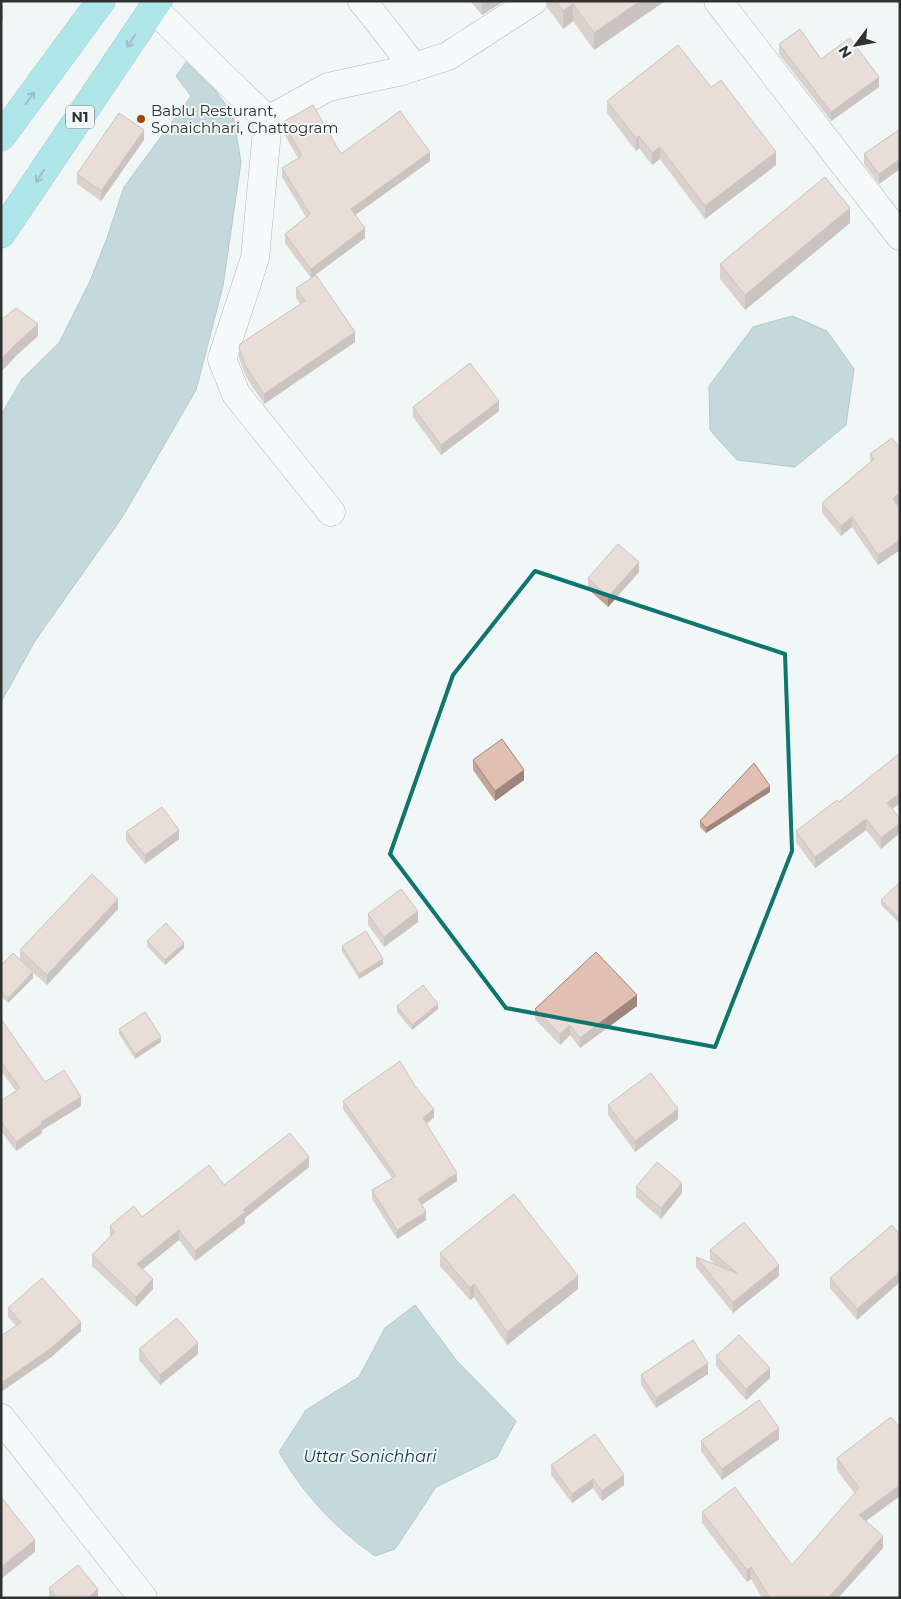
<svg xmlns="http://www.w3.org/2000/svg" width="901" height="1599" font-family="Montserrat,sans-serif">
<rect width="100%" height="100%" fill="#f1f6f6"/>
<path fill="#8fb7ba" stroke="#728f91" d="M 190,57 L 233,114 L 241,162 L 223,286 L 196,390 L 123,516 L 35,641 L 1,702 L 1,415 L 22,379 L 59,343 L 90,281 L 107,238 L 124,187 L 191,96 L 176,76 Z
M 792,316 L 827,331 L 854,369 L 846,425 L 795,467 L 737,460 L 710,430 L 709,386 L 753,327 Z
M 415,1305 L 457,1361 L 516,1421 L 497,1457 L 436,1487 L 395,1549 L 375,1556 C 334,1527 304,1495 279,1452 L 306,1410 L 359,1377 L 385,1328 Z"/>
<g fill="none" stroke-linecap="round" stroke-linejoin="round">
<defs>
<path id="minor" d="M 362,1 L 368,8 L 414,67
M 718,1 L 900,236
M 153,8 L 223,77 L 268,120
M 331,512 L 236,394 L 222,359 L 255,258 L 268,120 L 328,87 L 402,71 L 448,56 L 533,1
M 1,1418 L 143,1598"/>
<path id="highway" d="M 1,137 L 101,1
M 1,234 L 158,1"/>
</defs>
<use href="#minor" stroke="#676b6b" stroke-width="29"/>
<use href="#highway" stroke="#4f9a9f" stroke-width="29"/>
<use href="#minor" stroke="#fff" stroke-width="28"/>
<use href="#highway" stroke="#60d2da" stroke-width="28"/>
</g>
<path fill="#c2a499" d="M 470,1 L 504,1 L 482,15 Z
M 547,1 L 665,1 L 594,50 L 573,21 L 563,29 L 547,7 Z
M 779,44 L 821,59 L 879,87 L 831,121 L 779,54 Z
M 711,87 L 776,165 L 705,219 L 660,159 L 652,165 L 639,148 L 636,151 L 607,113 L 607,101 Z
M 283,122 L 341,154 L 430,161 L 355,215 L 365,238 L 311,278 L 285,243 L 285,234 L 306,217 L 282,177 L 282,168 L 298,158 L 283,132 Z
M 900,129 L 900,169 L 879,184 L 864,164 L 864,154 Z
M 144,140 L 101,201 L 77,184 L 77,174 Z
M 850,223 L 745,310 L 720,279 L 720,264 Z
M 296,288 L 355,342 L 264,404 L 246,377 L 239,358 L 239,348 L 300,304 L 296,298 Z
M 413,407 L 499,411 L 441,455 L 413,417 Z
M 892,438 L 897,505 L 900,509 L 900,550 L 878,565 L 852,527 L 841,536 L 822,513 L 822,503 L 870,462 L 870,454 Z
M 639,572 L 608,607 L 588,589 L 588,578 Z
M 900,753 L 900,803 L 892,809 L 881,849 L 866,830 L 815,868 L 796,842 L 796,831 L 839,802 Z
M 473,760 L 524,780 L 495,801 L 473,770 Z
M 770,792 L 706,833 L 700,827 L 700,821 Z
M 126,832 L 179,839 L 145,864 L 126,841 Z
M 900,882 L 898,922 L 881,905 L 881,900 Z
M 118,909 L 47,985 L 27,967 L 33,978 L 8,1003 L 1,996 L 1,965 L 20,960 L 20,950 Z
M 368,914 L 418,922 L 384,947 L 368,925 Z
M 147,941 L 184,948 L 165,965 L 147,946 Z
M 342,946 L 383,964 L 359,979 L 342,951 Z
M 397,1006 L 438,1009 L 412,1030 L 397,1012 Z
M 637,1006 L 580,1048 L 570,1035 L 560,1045 L 535,1019 L 535,1009 Z
M 1,1019 L 45,1082 L 81,1106 L 42,1130 L 42,1133 L 16,1151 L 1,1131 L 1,1101 L 16,1091 L 1,1071 Z
M 119,1029 L 161,1042 L 135,1059 L 119,1034 Z
M 343,1101 L 434,1117 L 426,1124 L 457,1181 L 422,1205 L 426,1220 L 397,1239 L 372,1199 L 372,1190 L 392,1178 L 343,1109 Z
M 608,1105 L 678,1119 L 635,1152 L 608,1115 Z
M 309,1167 L 245,1218 L 245,1223 L 195,1261 L 179,1240 L 143,1269 L 153,1289 L 136,1307 L 92,1266 L 92,1255 L 110,1236 L 110,1226 L 142,1217 L 224,1185 Z
M 636,1187 L 682,1193 L 661,1219 L 636,1197 Z
M 892,1225 L 857,1320 L 830,1288 L 830,1278 Z
M 710,1250 L 779,1276 L 733,1313 L 696,1267 L 696,1257 L 715,1264 L 710,1260 Z
M 440,1253 L 578,1289 L 507,1345 L 474,1297 L 470,1300 L 440,1266 Z
M 8,1308 L 81,1331 L 50,1358 L 16,1326 L 8,1317 Z
M 139,1349 L 198,1354 L 160,1385 L 139,1360 Z
M 716,1356 L 770,1378 L 746,1400 L 716,1366 Z
M 708,1374 L 656,1408 L 641,1385 L 641,1375 Z
M 900,1428 L 900,1496 L 866,1521 L 883,1548 L 838,1598 L 762,1598 L 751,1579 L 747,1582 L 702,1523 L 702,1512 L 792,1565 L 855,1494 L 837,1470 L 837,1458 Z
M 779,1439 L 722,1480 L 701,1451 L 701,1441 Z
M 551,1465 L 624,1485 L 602,1501 L 593,1488 L 572,1503 L 551,1475 Z
M 49,1588 L 98,1598 L 49,1598 Z"/>
<path fill="#9e867d" d="M 482,1 L 504,1 L 482,15 Z
M 640,1 L 665,1 L 594,50 L 594,33 Z
M 573,4 L 573,21 L 563,29 L 563,11 Z
M 3,5 L 3,20 L 1,22 L 1,7 Z
M 879,77 L 879,87 L 831,121 L 831,112 Z
M 144,130 L 144,140 L 101,201 L 101,191 Z
M 639,136 L 639,148 L 636,151 L 636,138 Z
M 660,147 L 660,159 L 652,165 L 652,153 Z
M 430,152 L 430,161 L 351,218 L 351,209 Z
M 776,152 L 776,165 L 705,219 L 705,206 Z
M 900,159 L 900,169 L 879,184 L 879,174 Z
M 850,208 L 850,223 L 745,310 L 745,295 Z
M 365,228 L 365,238 L 311,278 L 311,269 Z
M 38,324 L 38,336 L 17,355 L 1,372 L 1,359 L 17,343 Z
M 355,332 L 355,342 L 264,404 L 264,394 Z
M 499,401 L 499,411 L 441,455 L 441,445 Z
M 900,492 L 900,502 L 893,509 L 893,499 Z
M 852,517 L 852,527 L 841,536 L 841,526 Z
M 900,540 L 900,550 L 878,565 L 878,555 Z
M 639,562 L 639,572 L 608,607 L 608,597 Z
M 524,770 L 524,780 L 495,801 L 495,791 Z
M 770,786 L 770,792 L 706,833 L 706,828 Z
M 900,793 L 900,803 L 887,813 L 887,803 Z
M 866,819 L 866,830 L 815,868 L 815,857 Z
M 900,823 L 900,833 L 881,849 L 881,838 Z
M 179,830 L 179,839 L 145,864 L 145,855 Z
M 118,899 L 118,909 L 47,985 L 47,975 Z
M 418,911 L 418,922 L 384,947 L 384,937 Z
M 900,915 L 900,920 L 898,922 L 898,917 Z
M 184,943 L 184,948 L 165,965 L 165,960 Z
M 383,959 L 383,964 L 359,979 L 359,974 Z
M 33,972 L 33,978 L 8,1003 L 8,998 Z
M 637,995 L 637,1006 L 580,1048 L 580,1038 Z
M 438,1004 L 438,1009 L 412,1030 L 412,1025 Z
M 570,1025 L 570,1035 L 560,1045 L 560,1034 Z
M 161,1037 L 161,1042 L 135,1059 L 135,1054 Z
M 81,1097 L 81,1106 L 42,1130 L 42,1133 L 16,1151 L 16,1142 L 41,1122 Z
M 434,1109 L 434,1117 L 423,1127 L 423,1118 Z
M 678,1109 L 678,1119 L 635,1152 L 635,1141 Z
M 309,1157 L 309,1167 L 245,1218 L 245,1223 L 195,1261 L 195,1251 L 243,1210 Z
M 457,1173 L 457,1181 L 418,1207 L 418,1199 Z
M 682,1183 L 682,1193 L 661,1219 L 661,1208 Z
M 426,1212 L 426,1220 L 397,1239 L 397,1230 Z
M 179,1230 L 179,1240 L 137,1274 L 137,1264 Z
M 779,1265 L 779,1276 L 733,1313 L 733,1302 Z
M 900,1272 L 900,1282 L 857,1320 L 857,1309 Z
M 578,1276 L 578,1289 L 507,1345 L 507,1332 Z
M 153,1279 L 153,1289 L 136,1307 L 136,1297 Z
M 474,1284 L 474,1297 L 470,1300 L 470,1288 Z
M 81,1322 L 81,1331 L 50,1358 L 1,1392 L 1,1383 Z
M 198,1343 L 198,1354 L 160,1385 L 160,1375 Z
M 708,1363 L 708,1374 L 656,1408 L 656,1398 Z
M 770,1368 L 770,1378 L 746,1400 L 746,1389 Z
M 779,1428 L 779,1439 L 722,1480 L 722,1469 Z
M 624,1475 L 624,1485 L 602,1501 L 602,1491 Z
M 593,1479 L 593,1488 L 572,1503 L 572,1494 Z
M 900,1485 L 900,1496 L 859,1526 L 859,1515 Z
M 883,1536 L 883,1548 L 838,1598 L 828,1598 Z
M 35,1540 L 35,1552 L 1,1579 L 1,1567 Z
M 751,1567 L 751,1579 L 747,1582 L 747,1570 Z
M 98,1589 L 98,1598 L 88,1598 Z"/>
<path fill="#e1bfb2" stroke="#9e867d" d="M 556,1 L 640,1 L 594,33 L 573,4 L 563,11 Z
M 800,29 L 821,59 L 850,38 L 879,77 L 831,112 L 779,44 Z
M 678,45 L 711,87 L 721,80 L 776,152 L 705,206 L 660,147 L 652,153 L 639,136 L 636,138 L 607,101 Z
M 313,105 L 341,154 L 400,111 L 430,152 L 351,209 L 365,228 L 311,269 L 285,234 L 310,214 L 282,168 L 302,156 L 283,122 Z
M 119,113 L 144,130 L 101,191 L 77,174 Z
M 900,129 L 900,159 L 879,174 L 864,154 Z
M 825,177 L 850,208 L 745,295 L 720,264 Z
M 316,275 L 355,332 L 264,394 L 246,367 L 239,348 L 240,344 L 305,301 L 296,288 Z
M 16,308 L 38,324 L 17,343 L 1,359 L 1,320 Z
M 470,363 L 499,401 L 441,445 L 413,407 Z
M 892,438 L 900,448 L 900,492 L 893,499 L 900,509 L 900,540 L 878,555 L 852,517 L 841,526 L 822,503 L 874,459 L 870,454 Z
M 618,544 L 639,562 L 608,597 L 588,578 Z
M 502,739 L 524,770 L 495,791 L 473,760 Z
M 900,753 L 900,793 L 887,803 L 900,818 L 900,823 L 881,838 L 866,819 L 815,857 L 796,831 L 837,800 L 839,802 Z
M 754,763 L 770,786 L 706,828 L 700,821 Z
M 162,807 L 179,830 L 145,855 L 126,832 Z
M 92,874 L 118,899 L 47,975 L 20,950 Z
M 900,882 L 900,915 L 898,917 L 881,900 Z
M 401,889 L 418,911 L 384,937 L 368,914 Z
M 166,923 L 184,943 L 165,960 L 147,941 Z
M 366,931 L 383,959 L 359,974 L 342,946 Z
M 596,952 L 637,995 L 580,1038 L 570,1025 L 560,1034 L 535,1009 Z
M 13,953 L 33,972 L 8,998 L 1,991 L 1,965 Z
M 423,985 L 438,1004 L 412,1025 L 397,1006 Z
M 145,1012 L 161,1037 L 135,1054 L 119,1029 Z
M 1,1019 L 45,1082 L 64,1070 L 81,1097 L 41,1122 L 42,1124 L 16,1142 L 1,1122 L 1,1101 L 20,1088 L 1,1062 Z
M 400,1061 L 415,1086 L 434,1109 L 423,1118 L 457,1173 L 418,1199 L 426,1212 L 397,1230 L 372,1190 L 396,1176 L 343,1101 Z
M 651,1073 L 678,1109 L 635,1141 L 608,1105 Z
M 290,1133 L 309,1157 L 243,1210 L 245,1212 L 195,1251 L 179,1230 L 137,1264 L 153,1279 L 136,1297 L 92,1255 L 115,1232 L 110,1226 L 134,1206 L 142,1217 L 209,1165 L 224,1185 Z
M 657,1162 L 682,1183 L 661,1208 L 636,1187 Z
M 514,1194 L 578,1276 L 507,1332 L 474,1284 L 470,1288 L 440,1253 Z
M 744,1222 L 779,1265 L 733,1302 L 696,1257 L 737,1273 L 710,1250 Z
M 892,1225 L 900,1235 L 900,1272 L 857,1309 L 830,1278 Z
M 42,1278 L 81,1322 L 50,1349 L 1,1383 L 1,1336 L 21,1322 L 8,1308 Z
M 177,1318 L 198,1343 L 160,1375 L 139,1349 Z
M 739,1335 L 770,1368 L 746,1389 L 716,1356 Z
M 693,1340 L 708,1363 L 656,1398 L 641,1375 Z
M 759,1400 L 779,1428 L 722,1469 L 701,1441 Z
M 891,1417 L 900,1428 L 900,1485 L 859,1515 L 883,1536 L 828,1598 L 770,1598 L 751,1567 L 747,1570 L 702,1512 L 735,1487 L 792,1565 L 859,1488 L 837,1458 Z
M 595,1434 L 624,1475 L 602,1491 L 593,1479 L 572,1494 L 551,1465 Z
M 1,1497 L 35,1540 L 1,1567 Z
M 78,1565 L 98,1589 L 88,1598 L 57,1598 L 49,1588 Z"/>
<defs><path id="oneway-shaft" d="M-6 0H5M1.5-3L5.5 0L1.5 3" fill="none" stroke-width="1.6" stroke-linecap="round" stroke-linejoin="round" transform="scale(1.25)"/></defs>
<g stroke="#467a7e">
<use href="#oneway-shaft" transform="translate(131 41) rotate(124)"/>
<use href="#oneway-shaft" transform="translate(30 98) rotate(-54)"/>
<use href="#oneway-shaft" transform="translate(40 176) rotate(124)"/>
</g>
<path d="M0 0H901V1599H0ZM 535,571 L 785,654 L 792,851 L 715,1047 L 506,1008 L 390,854 L 453,675 Z" fill="#f1f6f6" fill-opacity=".55" fill-rule="evenodd"/>
<path fill="none" stroke="#0f766e" stroke-width="4" stroke-linejoin="round" d="M 535,571 L 785,654 L 792,851 L 715,1047 L 506,1008 L 390,854 L 453,675 Z"/>
<circle fill="#a6430d" stroke="#f1f6f6" stroke-width="2" cx="141" cy="119" r="5"/>
<g text-anchor="middle" dominant-baseline="central" stroke-width="4" stroke-linejoin="round" paint-order="stroke">
<rect fill="#f1f6f6" stroke="#6a6d6d" stroke-width="1" x="66" y="105.5" width="28" height="23" rx="4"/>
<g font-size="14" font-weight="bold" fill="#303232">
<text x="80" y="117">N1</text>
</g>
<g font-size="15" fill="#303232" stroke="#f1f6f6" text-anchor="start">
<text x="151" y="110">Bablu Resturant,<tspan x="151" dy="17">Sonaichhari, Chattogram</tspan></text>
</g>
<g font-size="16" font-style="italic" fill="#12393c" stroke="#f1f6f6">
<text x="370" y="1456">Uttar Sonichhari</text>
</g>
</g>
<rect width="901" height="1599" fill="none" stroke="#303232" stroke-width="5"/>
<g transform="translate(856 45) rotate(238)" stroke="#f1f6f6" stroke-width="4" paint-order="stroke">
<path d="M0-4L9 19L0 12L-9 19Z" fill="#303232"/>
<text y="-8" font-size="14" font-weight="bold" text-anchor="middle" fill="#303232">N</text>
</g>
</svg>
